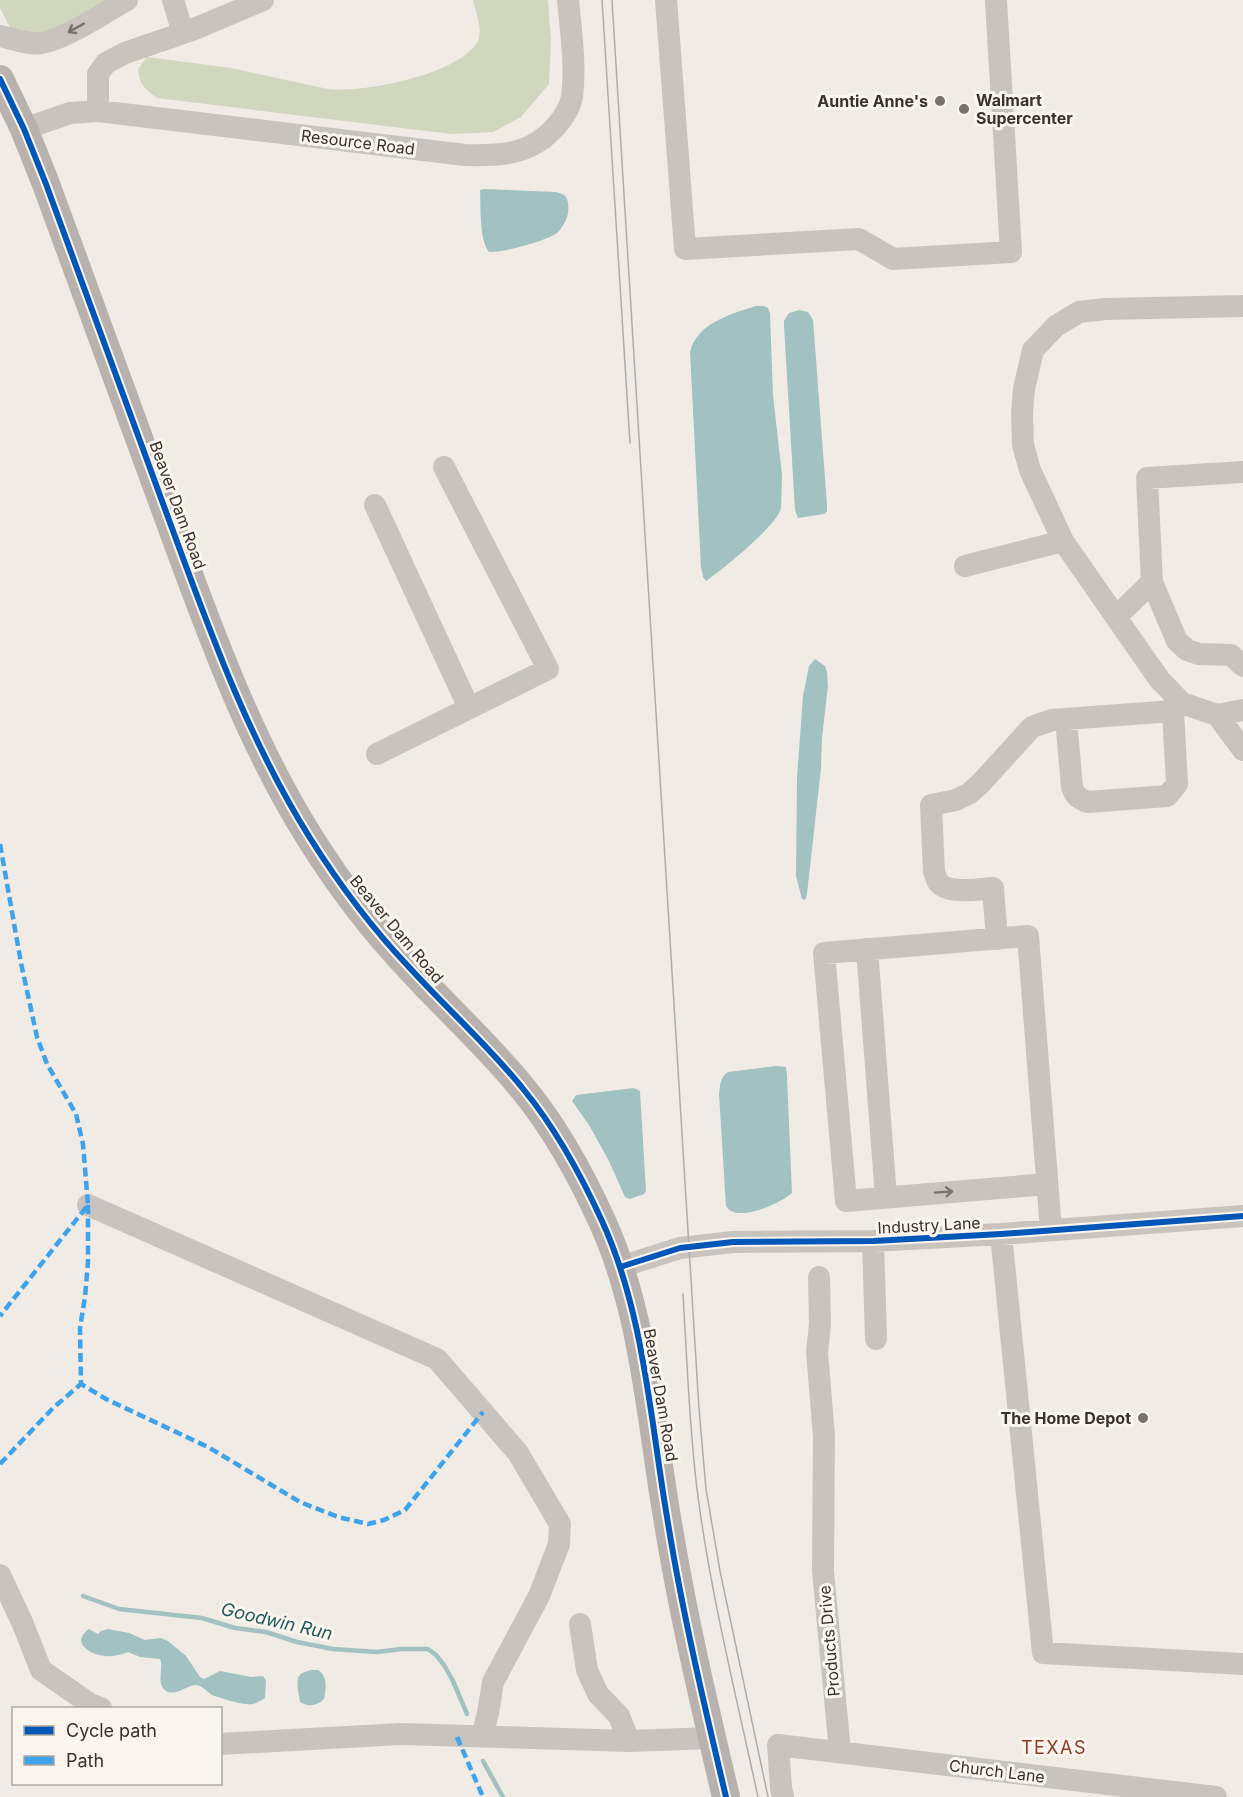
<svg xmlns="http://www.w3.org/2000/svg" width="1243" height="1797" font-family="Inter,sans-serif">
<rect width="100%" height="100%" fill="#f0ebe5"/>
<path fill="#d1d6bf" d="M 0,0 L 111,0 L 42,35 L 14,35 L 0,8 Z
M 473,0 L 548,0 L 551,40 L 549,84 L 521,117 L 493,132 L 451,134 L 157,98 C 144,88 140,85 138,69 L 147,57 L 231,68 L 328,89 C 364,93 459,75 478,41 C 483,31 476,11 473,0 Z"/>
<path fill="#a1c2c1" d="M 484,189 L 556,192 C 563,194 567,195 568,203 C 570,214 565,225 557,233 C 546,241 502,253 489,252 C 479,239 481,207 480,190 Z
M 756,306 L 764,306 L 768,308 L 770,314 L 773,395 L 782,475 L 781,508 C 778,525 722,570 706,581 L 703,577 L 701,567 L 690,352 C 697,323 731,314 756,306 Z
M 799,310 L 808,312 L 813,320 L 827,505 L 827,511 L 824,514 L 798,518 L 795,510 L 784,326 L 784,321 L 789,313 Z
M 815,659 L 825,666 L 827,672 L 828,686 L 822,738 L 821,768 L 807,894 L 805,900 L 802,899 L 796,876 L 797,778 L 803,696 L 809,666 Z
M 776,1066 L 786,1067 L 787,1076 L 792,1193 C 781,1203 736,1224 726,1206 L 719,1094 C 720,1086 720,1077 728,1072 Z
M 634,1088 L 640,1091 L 646,1191 L 644,1194 L 630,1199 L 625,1197 L 609,1161 L 589,1125 L 572,1101 L 576,1095 Z
M 89,1629 L 98,1634 L 101,1631 L 108,1629 L 129,1633 L 145,1640 L 161,1638 L 168,1641 L 186,1656 L 200,1677 L 204,1679 L 220,1671 L 251,1677 L 263,1676 L 266,1681 L 265,1698 C 262,1700 257,1703 253,1704 C 245,1706 220,1698 212,1695 C 207,1692 203,1686 196,1685 C 186,1685 175,1698 165,1690 C 156,1683 164,1667 160,1659 L 140,1657 L 128,1652 C 120,1655 112,1657 104,1656 C 88,1654 71,1642 89,1629 Z
M 310,1670 L 318,1670 C 328,1676 326,1689 324,1699 C 318,1706 307,1707 300,1702 C 299,1695 295,1680 300,1675 C 301,1673 308,1671 310,1670 Z"/>
<g fill="none" stroke-linecap="round" stroke-linejoin="round">
<path stroke="#a1c2c1" stroke-width="4.5" d="M 83,1596 L 119,1609 L 202,1618 L 235,1628 L 266,1632 L 297,1642 L 333,1649 L 377,1652 L 401,1649 L 428,1649 L 436,1655 L 444,1665 L 453,1681 L 467,1714
M 483,1761 L 503,1797"/>
<path stroke="#c9c3be" stroke-width="22" d="M 173,0 L 183,33
M 666,0 L 685,249 L 859,239 L 893,259 L 1011,252 L 996,0
M 0,36 C 14,39 28,45 42,43 C 65,39 106,12 127,0
M 98,111 L 98,74 L 106,63 L 125,53 L 192,30 L 263,0
M 24,129 L 70,113 L 98,111 L 465,155 C 501,156 532,155 557,125 C 564,117 570,108 572,97 C 576,66 571,31 568,0
M 375,505 L 469,708
M 1063,541 L 1030,470 L 1023,445 L 1022,413 L 1024,389 L 1033,350 L 1056,326 L 1079,312 L 1106,309 L 1243,306
M 965,566 L 1063,541 L 1159,679 L 1182,703 L 1217,715 L 1243,710
M 1152,582 L 1177,641 L 1187,650 L 1199,654 L 1231,655 L 1243,666
M 1116,617 L 1152,582 L 1147,478 L 1243,472
M 1217,715 L 1243,750
M 1066,719 L 1072,787 C 1075,796 1079,799 1088,802 L 1167,796 L 1177,784 L 1173,711
M 377,754 L 548,669 L 444,467
M 997,939 L 993,888 C 979,889 948,895 938,882 C 936,879 936,875 934,872 L 931,805 L 956,800 L 970,793 L 980,784 L 1032,727 L 1052,720 L 1173,711 L 1182,703
M 867,949 L 886,1197
M 1047,1184 L 846,1201 L 824,953 L 1028,936 L 1051,1230
M 88,1205 L 437,1359 L 518,1453 L 560,1524 L 559,1544 L 539,1596 L 493,1682 L 488,1713 L 482,1737
M 1001,1234 L 1043,1653 L 1243,1664
M 873,1241 L 876,1339
M 620,1267 L 680,1248 L 733,1242 L 873,1241 L 1001,1234 L 1243,1216
M 819,1277 L 820,1324 L 817,1352 L 824,1436 L 823,1571 L 840,1752
M 0,1575 L 22,1622 L 41,1670 L 90,1704 L 101,1708
M 580,1624 L 587,1670 L 598,1694 L 619,1716 L 629,1741
M 220,1744 L 401,1734 L 629,1741 L 712,1738
M 783,1797 L 781,1788 L 778,1745 L 1216,1797"/>
<path stroke="#b8b1ad" stroke-width="28" d="M 0,79 L 24,129 L 46,184 C 87,296 128,408 169,520 C 209,629 248,739 310,838 C 339,884 371,927 408,966 C 446,1008 489,1046 524,1090 C 556,1129 581,1175 602,1221 C 644,1313 650,1417 667,1517 C 682,1611 704,1704 726,1797"/>
<path stroke="#b1aca8" stroke-width="1.5" d="M 602,0 L 630,443
M 612,0 L 699,1409 L 706,1489 L 720,1571 L 768,1797
M 683,1294 C 687,1359 689,1424 697,1489 C 710,1592 736,1695 758,1797"/>
<path stroke="#3fa3eb" stroke-width="4.5" stroke-dasharray="9 4.5" stroke-linecap="butt" d="M 0,844 L 21,963 L 37,1037 L 47,1064 L 76,1114 L 83,1144 L 88,1205 L 0,1316
M 88,1205 L 88,1262 L 85,1297 L 80,1328 L 81,1384 L 106,1399 L 208,1447 L 300,1502 L 338,1517 L 368,1524 L 384,1520 L 405,1510 L 483,1412
M 0,1464 L 53,1408 L 81,1384
M 457,1737 L 483,1797"/>
<defs>
<path id="cycleway" d="M 0,79 L 24,129 L 46,184 C 87,296 128,408 169,520 C 209,629 248,739 310,838 C 339,884 371,927 408,966 C 446,1008 489,1046 524,1090 C 556,1129 581,1175 602,1221 C 644,1313 650,1417 667,1517 C 682,1611 704,1704 726,1797
M 620,1267 L 680,1248 L 733,1242 L 873,1241 L 1001,1234 L 1243,1216"/>
</defs>
<use href="#cycleway" stroke="#fbf5ee" stroke-width="10"/>
<use href="#cycleway" stroke="#0057b8" stroke-width="6"/>
</g>
<defs><path id="oneway-shaft" d="M-6 0H5M1.5-3L5.5 0L1.5 3" fill="none" stroke-width="1.6" stroke-linecap="round" stroke-linejoin="round" transform="scale(1.5)"/></defs>
<g stroke="#7b726d">
<use href="#oneway-shaft" transform="translate(76 28) rotate(151)"/>
<use href="#oneway-shaft" transform="translate(944 1192) rotate(-4)"/>
</g>
<g fill="#7a716c" stroke="#fbf5ee" stroke-width="2">
<circle cx="940" cy="101" r="6"/>
<circle cx="964" cy="109" r="6"/>
<circle cx="1143" cy="1418" r="6"/>
</g>
<g text-anchor="middle" dominant-baseline="central" stroke-width="6" stroke-linejoin="round" paint-order="stroke">
<g font-size="16" font-weight="bold" fill="#3b302b" stroke="#fbf5ee" text-anchor="end">
<text x="976" y="100" text-anchor="start">Walmart<tspan x="976" dy="18">Supercenter</tspan></text>
<text x="928" y="101">Auntie Anne's</text>
<text x="1131" y="1418">The Home Depot</text>
</g>
<g font-size="16" fill="#3b302b" stroke="#fbf5ee">
<text transform="translate(358 142) rotate(7)">Resource Road</text>
<text transform="translate(178 505) rotate(70)">Beaver Dam Road</text>
<text transform="translate(397 929) rotate(50)">Beaver Dam Road</text>
<text transform="translate(929 1225) rotate(-3)">Industry Lane</text>
<text transform="translate(661 1395) rotate(80)">Beaver Dam Road</text>
<text transform="translate(829 1641) rotate(-95)">Products Drive</text>
<text transform="translate(997 1771) rotate(7)">Church Lane</text>
</g>
<g font-size="18" font-style="italic" fill="#1f5a5e" stroke="#fbf5ee">
<text transform="translate(277 1621) rotate(13)">Goodwin Run</text>
</g>
<g font-size="18" letter-spacing="1.5" fill="#8c3b22" stroke="#fbf5ee">
<text x="1054" y="1747">TEXAS</text>
</g>
</g>
<rect x="12" y="1707" width="210" height="78" fill="#fbf5ee" stroke="#aea6a0" stroke-width="1.5"/>
<rect x="24" y="1726" width="30" height="9" fill="#0057b8" stroke="#aea6a0" stroke-width="1.5"/>
<text x="66" y="1737" font-size="18" fill="#3b302b">Cycle path</text>
<rect x="24" y="1756" width="30" height="9" fill="#3fa3eb" stroke="#aea6a0" stroke-width="1.5"/>
<text x="66" y="1767" font-size="18" fill="#3b302b">Path</text>
</svg>
